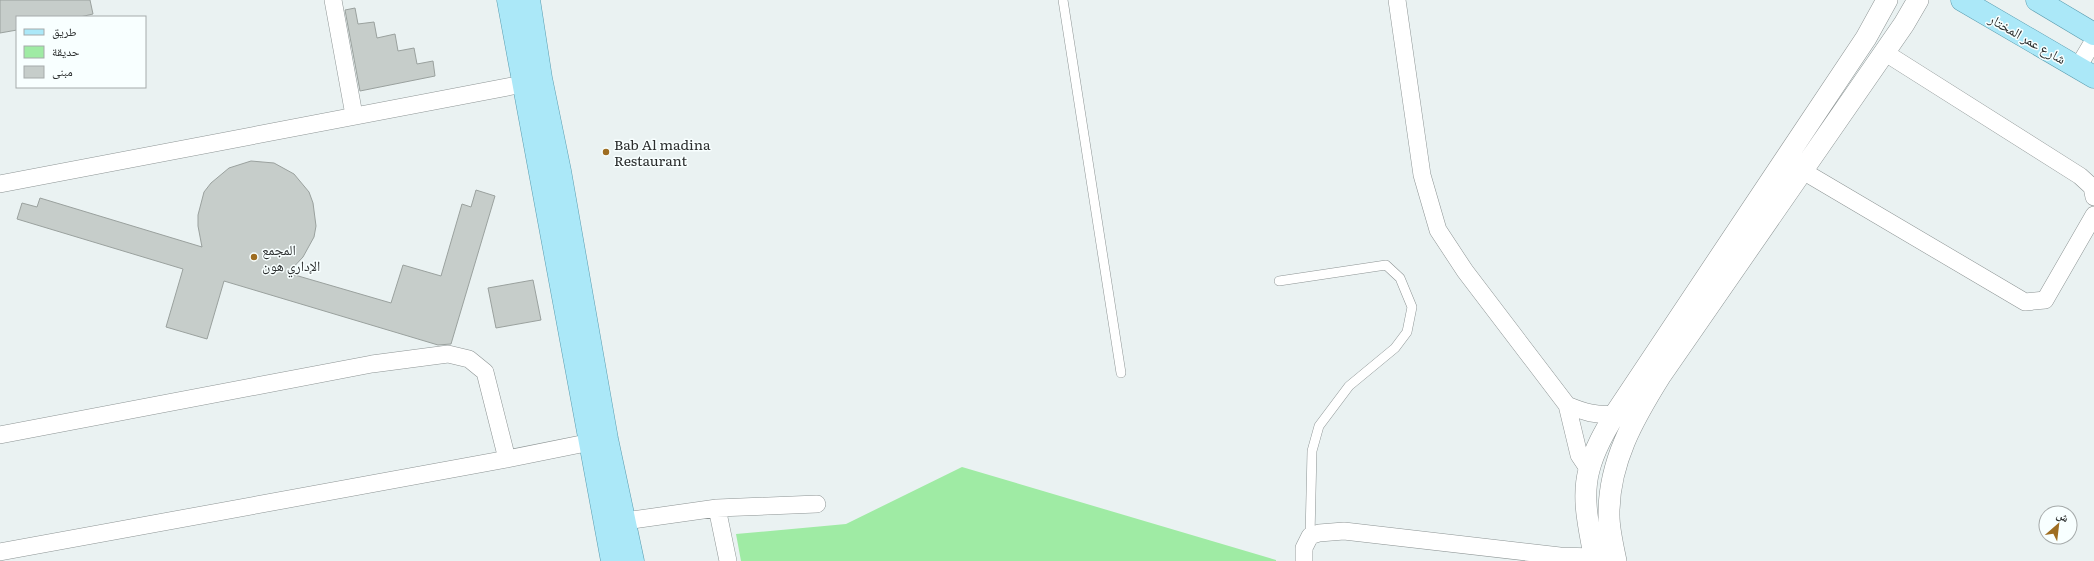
<svg xmlns="http://www.w3.org/2000/svg" width="2094" height="561" font-family="Literata,'Noto Naskh Arabic',serif">
<rect width="100%" height="100%" fill="#eaf2f2"/>
<path fill="#9feba4" d="M 962,467 L 1276,560 L 1276,561 L 741,561 L 736,534 L 846,524 Z"/>
<path fill="#c6cdca" stroke="#9aa19e" d="M 0,0 L 90,0 L 93,14 L 80,17 L 17,17 L 17,30 L 0,33 Z
M 355,8 L 358,24 L 374,22 L 377,38 L 395,34 L 398,51 L 414,48 L 417,64 L 433,61 L 435,76 L 360,91 L 345,10 Z
M 251,161 L 274,163 L 294,174 L 309,192 L 313,203 L 316,226 L 314,237 L 303,257 L 288,273 L 391,303 L 403,265 L 441,276 L 462,204 L 471,207 L 476,190 L 495,196 L 451,344 L 438,345 L 224,281 L 207,339 L 166,327 L 183,269 L 17,219 L 22,203 L 37,207 L 40,198 L 202,247 L 198,226 L 198,215 L 204,192 L 211,183 L 229,168 Z
M 533,280 L 541,320 L 496,328 L 488,288 Z"/>
<g fill="none" stroke-linecap="round" stroke-linejoin="round">
<defs>
<path id="service" d="M 1063,0 L 1121,373
M 1279,281 L 1386,265 L 1400,278 L 1412,307 L 1407,332 L 1395,348 L 1349,386 L 1319,426 L 1312,451 L 1310,536"/>
<path id="minor" d="M 333,0 L 354,115
M 1397,0 L 1422,175 L 1438,230 L 1465,271 L 1567,405 L 1579,455 L 1589,470
M 1884,52 L 2080,176 L 2092,187 L 2094,197
M 2078,67 L 2094,40
M 1791,164 L 2025,302 L 2045,300 L 2094,215
M 0,184 L 523,84 L 535,80
M 1567,405 C 1584,412 1596,416 1615,414
M 0,435 L 372,364 L 448,354 L 469,359 L 485,372 L 507,459
M 717,508 L 728,561
M 625,521 L 717,508 L 817,504
M 0,552 L 507,459 L 601,440
M 1304,561 L 1304,548 L 1310,536 L 1319,533 L 1344,531 L 1560,556 L 1594,557"/>
<path id="tertiary" d="M 1595,561 C 1590,531 1581,500 1589,470 C 1594,450 1605,431 1615,414 L 1866,38 L 1887,0
M 1616,561 C 1613,546 1609,530 1609,516 C 1608,463 1634,418 1661,375 L 1904,24 L 1918,0"/>
<path id="primary" d="M 508,0 L 612,561
M 529,0 L 541,78 L 560,171 L 607,439 L 633,561
M 1962,0 L 2094,77
M 2037,0 L 2094,34"/>
</defs>
<use href="#service" stroke="#8d9494" stroke-width="10"/>
<use href="#minor" stroke="#8d9494" stroke-width="18"/>
<use href="#tertiary" stroke="#8d9494" stroke-width="22"/>
<use href="#primary" stroke="#5a9caf" stroke-width="23"/>
<use href="#service" stroke="#fff" stroke-width="9"/>
<use href="#minor" stroke="#fff" stroke-width="17"/>
<use href="#tertiary" stroke="#fff" stroke-width="21"/>
<use href="#primary" stroke="#abe8f8" stroke-width="22"/>
</g>
<g fill="#9e6d21" stroke="#f8ffff" stroke-width="1.5">
<circle cx="606" cy="152" r="4"/>
<circle cx="254" cy="257" r="4"/>
</g>
<g text-anchor="middle" dominant-baseline="central" stroke-width="3" stroke-linejoin="round" paint-order="stroke">
<g font-size="14" fill="#2b2e2e" stroke="#f8ffff">
<text transform="translate(2028 38) rotate(30)">شارع عمر المختار</text>
</g>
<g font-size="14" fill="#2b2e2e" stroke="#f8ffff" text-anchor="start">
<text x="614" y="144">Bab Al madina<tspan x="614" dy="16">Restaurant</tspan></text>
<text x="262" y="249">المجمع<tspan x="262" dy="16">الإداري هون</tspan></text>
</g>
</g>
<rect x="16" y="16" width="130" height="72" fill="#f8ffff" stroke="#a6abab"/>
<rect x="24" y="29" width="20" height="6" fill="#abe8f8" stroke="#a6abab"/>
<text x="52" y="36" font-size="12" fill="#2b2e2e">طريق</text>
<rect x="24" y="46" width="20" height="12" fill="#9feba4" stroke="#a6abab"/>
<text x="52" y="56" font-size="12" fill="#2b2e2e">حديقة</text>
<rect x="24" y="66" width="20" height="12" fill="#c6cdca" stroke="#a6abab"/>
<text x="52" y="76" font-size="12" fill="#2b2e2e">مبنى</text>
<g transform="translate(2058 525) rotate(28)"><circle r="19" fill="#f8ffff" stroke="#a6abab"/>
<path d="M0-3L7 15L0 10L-7 15Z" fill="#9e6d21"/>
<text y="-6" font-size="11" font-weight="bold" text-anchor="middle" fill="#2b2e2e">ش</text>
</g>
</svg>
